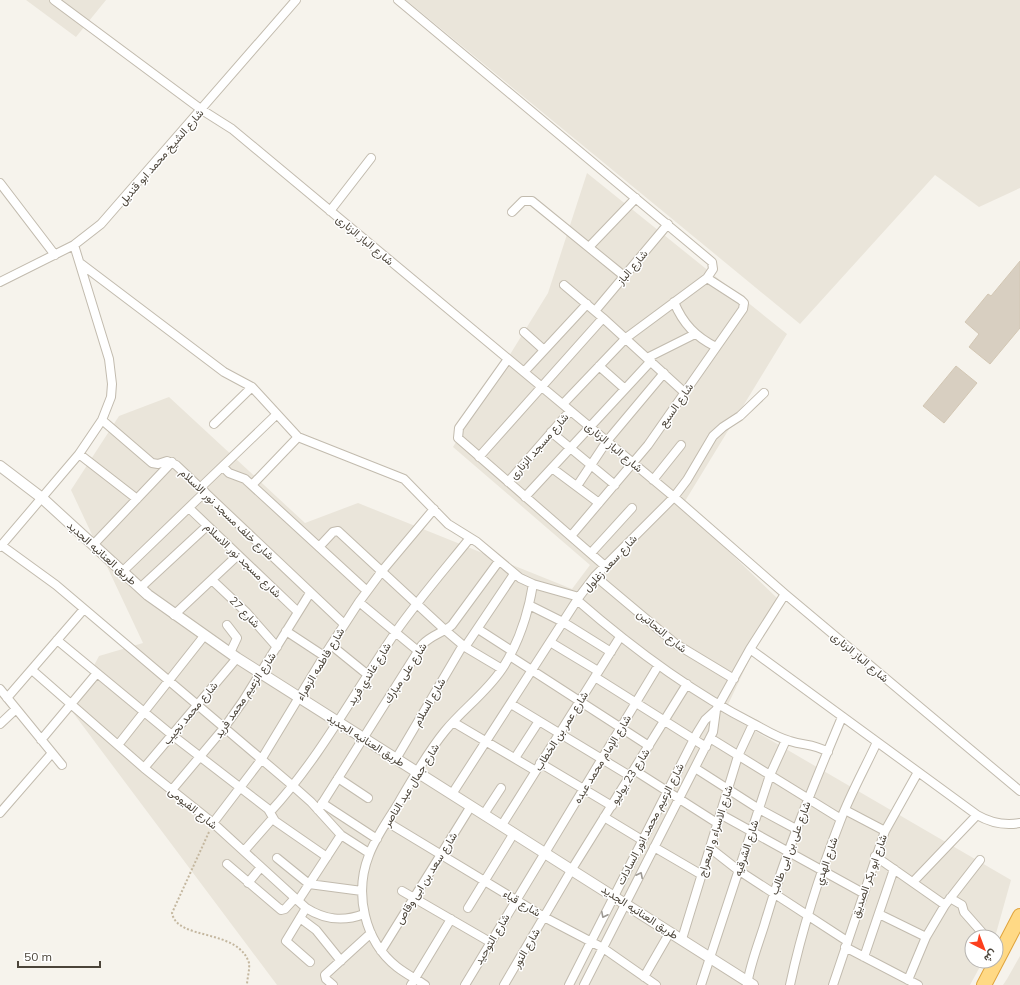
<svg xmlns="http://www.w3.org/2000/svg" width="1020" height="985" font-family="Mulish,Vazirmatn,sans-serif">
<rect width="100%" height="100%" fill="#f6f3ec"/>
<path fill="#eae5da" d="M 26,0 L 106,0 L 76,37 Z
M 406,0 L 1020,0 L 1020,188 L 979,207 L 935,175 L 800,324 Z
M 587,173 L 787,334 L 682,506 L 778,599 L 724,713 L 1011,880 L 995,937 L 972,937 L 972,961 L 983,961 L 970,985 L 277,985 L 71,710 L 99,656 L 143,643 L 71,490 L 119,416 L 169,397 L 305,523 L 358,503 L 572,589 L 590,565 L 453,447 L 548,293 Z
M 1020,956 L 1020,985 L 1003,985 L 1007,979 Z"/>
<path fill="#d8cfc1" stroke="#d3c7b4" d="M 1020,261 L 1020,328 L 990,364 L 969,347 L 979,334 L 965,322 L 988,294 L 991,296 Z
M 956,366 L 977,383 L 944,423 L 923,406 Z"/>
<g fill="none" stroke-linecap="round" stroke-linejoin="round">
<defs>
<path id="minor" d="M 54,0 L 202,110 L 232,129 L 674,497 L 785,594 L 1020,791
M 398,0 L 712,262 L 713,269 L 707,278 L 626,338 L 563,404
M 0,183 L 55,255
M 330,211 L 371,158
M 512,212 L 523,201 L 532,201 L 624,276
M 589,247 L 636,198
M 80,263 L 224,372 L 252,387 L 298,437 L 404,479 L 448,524 L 477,542 L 520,578 L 533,584 L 579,597
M 0,282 L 74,245 L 101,224 L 296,0
M 564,285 L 603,318 L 685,393
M 674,302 C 683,324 696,337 716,347
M 595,311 L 668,224
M 524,332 L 544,350
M 647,358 L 695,334
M 508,359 L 459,428 L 458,438 L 605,566
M 599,366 L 625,389
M 524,372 L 587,304
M 102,420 L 152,463 L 158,464 L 167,461 L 176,465 L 344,624
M 214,424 L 252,387
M 551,432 L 615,485
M 79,454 L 137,499
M 479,457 L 603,318
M 223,467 L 229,473 L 245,479 L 367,591
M 552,468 L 599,503
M 653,480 L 681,445
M 508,482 L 570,411
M 252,485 L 298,437
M 577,486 L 607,441 L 664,373
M 200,488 L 277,414
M 525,497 L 651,361
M 189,508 L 298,612
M 571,536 L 648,445 L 743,309 L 744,303 L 741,300 L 707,278
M 1,545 L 56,585 L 293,786 L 311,802 L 341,835 L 369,853
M 93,545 L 172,462
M 0,547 L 79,454 L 102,420 L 111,397 L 112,384 L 109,359 L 74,245
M 319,547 L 333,532 L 338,531 L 445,630 L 465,647 L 502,669
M 591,553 L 632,508
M 122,572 L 205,492
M 595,576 L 676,644 L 734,679
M 212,580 L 247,613 L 277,647
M 140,588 L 207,526
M 577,600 C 631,647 689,691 754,724 C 765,730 778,738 790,741 C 805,746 812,743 828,752
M 359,602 L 418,651
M 529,605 L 563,622 L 611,652
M 174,615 L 238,555
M 227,625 L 237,638 L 230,653
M 478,629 L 512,651
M 286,631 L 324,656
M 57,640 L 172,735 L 268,809 L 275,821 L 327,857
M 550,642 L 598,671
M 331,645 L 368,675
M 465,647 L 514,574
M 750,649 L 977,815 C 991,823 1004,826 1020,823
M 510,656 L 649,746
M 32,670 L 144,768 L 213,823 L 306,908 C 325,920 343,922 364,914
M 595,677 L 706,747
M 0,689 L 62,765
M 7,698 L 84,609
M 511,704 L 630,776
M 453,722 L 536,771
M 0,724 L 16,709
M 710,738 L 841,819
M 41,740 L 97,673
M 118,745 L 204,636
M 515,758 L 539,721
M 396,759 L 463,645
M 540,763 L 612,806
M 144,768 L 237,658
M 695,768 L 759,809 L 796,829
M 634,770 L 717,823
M 338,778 L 368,798
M 171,791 L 224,728 L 243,701 L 310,593
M 452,794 L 579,597 L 595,576 L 674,497 L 687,480 L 713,436 L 723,427 L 740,416 L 764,393
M 322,803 L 377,839
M 318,810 L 422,645 C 431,635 443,633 452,625 L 499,561
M 845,810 L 885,831
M 270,812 C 320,758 354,693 395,633 C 418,600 445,569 470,538
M 0,813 L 52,753
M 484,814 L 501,788
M 720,814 L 863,893
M 604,817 L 642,840
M 387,822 L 544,917 L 603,948 L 656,985
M 213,823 L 261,760 L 324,656 L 359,602 L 382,571 L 434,509
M 502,825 L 620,637
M 654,847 L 702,875
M 710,848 L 738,870 L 847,941
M 244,851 L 273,818
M 875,856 L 945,905
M 277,858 L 309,884 L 362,891
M 227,864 L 281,910 L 285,909 L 295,898
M 913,882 L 977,815
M 248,883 L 261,867
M 402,891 L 490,942
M 950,898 L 962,905 L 964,912 L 986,937
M 298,901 L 341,835
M 306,908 L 286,941 L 310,962
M 468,908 L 514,833
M 879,914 L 926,937
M 300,918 L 316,930 L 341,961
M 682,939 L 738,756 L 753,724
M 845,947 L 918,985
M 381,951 L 471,806
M 864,957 L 894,869
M 644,977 L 670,932
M 908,980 L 926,937 L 945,905 L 980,860
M 333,985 L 326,979 L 325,975 L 371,933
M 411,985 L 451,919
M 425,985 C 416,979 406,974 397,967 C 364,941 354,893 369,855 C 376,836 389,819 399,802 C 413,778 427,753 445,731 C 463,709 486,693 502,669 C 519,643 528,615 533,584
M 465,985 L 658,666
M 504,985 L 572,869 L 687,684
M 569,985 L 697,733 L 705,720 L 716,710 L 750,649 L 785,594
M 584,985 L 713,732 L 716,710
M 701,985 L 770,775 L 786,740
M 747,985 C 750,965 758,945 764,926 C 785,854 813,786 842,717
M 790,985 C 802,929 820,873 841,819 C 851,793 865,768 877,742
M 833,985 L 885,831 L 918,772"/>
<path id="tertiary" d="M 0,466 L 42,498 L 148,595 L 237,658 L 753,985"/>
<path id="trunk" d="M 984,985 L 1020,916"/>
</defs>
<use href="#minor" stroke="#c2bbae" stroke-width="10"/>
<use href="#tertiary" stroke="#c2bbae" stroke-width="12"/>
<use href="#trunk" stroke="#e0a43c" stroke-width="16"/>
<path stroke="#c4b79f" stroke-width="2" stroke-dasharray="2 2" stroke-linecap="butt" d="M 209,832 L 172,913 C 177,941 238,928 249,963 C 250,969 247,979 247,985"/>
<use href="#minor" stroke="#fff" stroke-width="8"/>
<use href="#tertiary" stroke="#fff" stroke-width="10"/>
<use href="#trunk" stroke="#ffd985" stroke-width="14"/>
</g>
<defs><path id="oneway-chevron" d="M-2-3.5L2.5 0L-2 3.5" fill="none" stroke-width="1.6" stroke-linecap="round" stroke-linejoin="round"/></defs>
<g stroke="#9c9892">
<use href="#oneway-chevron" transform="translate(640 875) rotate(-63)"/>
<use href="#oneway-chevron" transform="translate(604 915) rotate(117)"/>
</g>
<g text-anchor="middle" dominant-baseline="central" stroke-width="3" stroke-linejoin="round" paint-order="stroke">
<g font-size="11" fill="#4b4439" stroke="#fff">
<text transform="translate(161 157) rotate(-49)">شارع الشيخ محمد ابو قنديل</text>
<text transform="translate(365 240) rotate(40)">شارع الباز الزنارى</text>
<text transform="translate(632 267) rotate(-50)">شارع الباز</text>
<text transform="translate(676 405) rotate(-55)">شارع السبع</text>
<text transform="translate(539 446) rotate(-49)">شارع مسجد الزنارى</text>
<text transform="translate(614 447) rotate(40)">شارع الباز الزنارى</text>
<text transform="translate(227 514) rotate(44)">شارع خلف مسجد نور الاسلام</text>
<text transform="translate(102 553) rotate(42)">طريق العنانيه الجديد</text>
<text transform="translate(243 560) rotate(44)">شارع مسجد نور الاسلام</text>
<text transform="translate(610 563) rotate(-47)">شارع سعد زغلول</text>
<text transform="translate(245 612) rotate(46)">شارع 27</text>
<text transform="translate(662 631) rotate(39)">شارع النحاتين</text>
<text transform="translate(860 657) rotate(40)">شارع الباز الزنارى</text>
<text transform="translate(320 664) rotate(-59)">شارع فاطمه الزهراء</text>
<text transform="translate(405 673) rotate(-57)">شارع على مبارك</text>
<text transform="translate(369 674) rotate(-58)">شارع غاندي فريد</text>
<text transform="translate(245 695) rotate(-56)">شارع الزعيم محمد فريد</text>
<text transform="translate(429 702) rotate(-60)">شارع السلام</text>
<text transform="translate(190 713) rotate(-50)">شارع محمد نجيب</text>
<text transform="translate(561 731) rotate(-58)">شارع عمر بن الخطاب</text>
<text transform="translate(366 740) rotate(32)">طريق العنانيه الجديد</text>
<text transform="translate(602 759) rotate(-59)">شارع الإمام محمد عبده</text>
<text transform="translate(630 776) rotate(-58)">شارع 23 يوليو</text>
<text transform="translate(411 785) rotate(-58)">شارع جمال عبد الناصر</text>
<text transform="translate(193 808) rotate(39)">شارع الفيومى</text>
<text transform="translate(650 824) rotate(-63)">شارع الزعيم محمد انور السادات</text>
<text transform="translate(715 831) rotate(-73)">شارع الاسراء و المعراج</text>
<text transform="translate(746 848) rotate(-72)">شارع الشرقيه</text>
<text transform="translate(790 848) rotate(-70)">شارع على بن ابى طالب</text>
<text transform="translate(826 861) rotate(-71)">شارع الهدي</text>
<text transform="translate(869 876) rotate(-71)">شارع ابو بكر الصديق</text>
<text transform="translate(426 878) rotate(-58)">شارع سعد بن ابى وقاص</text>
<text transform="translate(522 903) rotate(31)">شارع قباء</text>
<text transform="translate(640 912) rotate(33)">طريق العنانيه الجديد</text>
<text transform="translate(492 939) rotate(-59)">شارع التوحيد</text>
<text transform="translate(526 948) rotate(-60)">شارع النور</text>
</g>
</g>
<g transform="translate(984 949) rotate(138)"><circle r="19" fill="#ffffff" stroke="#b7b4b0"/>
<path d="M0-3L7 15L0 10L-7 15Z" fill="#fc3f1d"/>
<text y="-6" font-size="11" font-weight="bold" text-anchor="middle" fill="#4b4439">ش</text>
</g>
<path d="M18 961v6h82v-6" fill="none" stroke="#4b4439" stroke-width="2"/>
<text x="24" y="961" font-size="12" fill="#4b4439" stroke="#ffffff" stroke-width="3" paint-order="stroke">50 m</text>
</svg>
